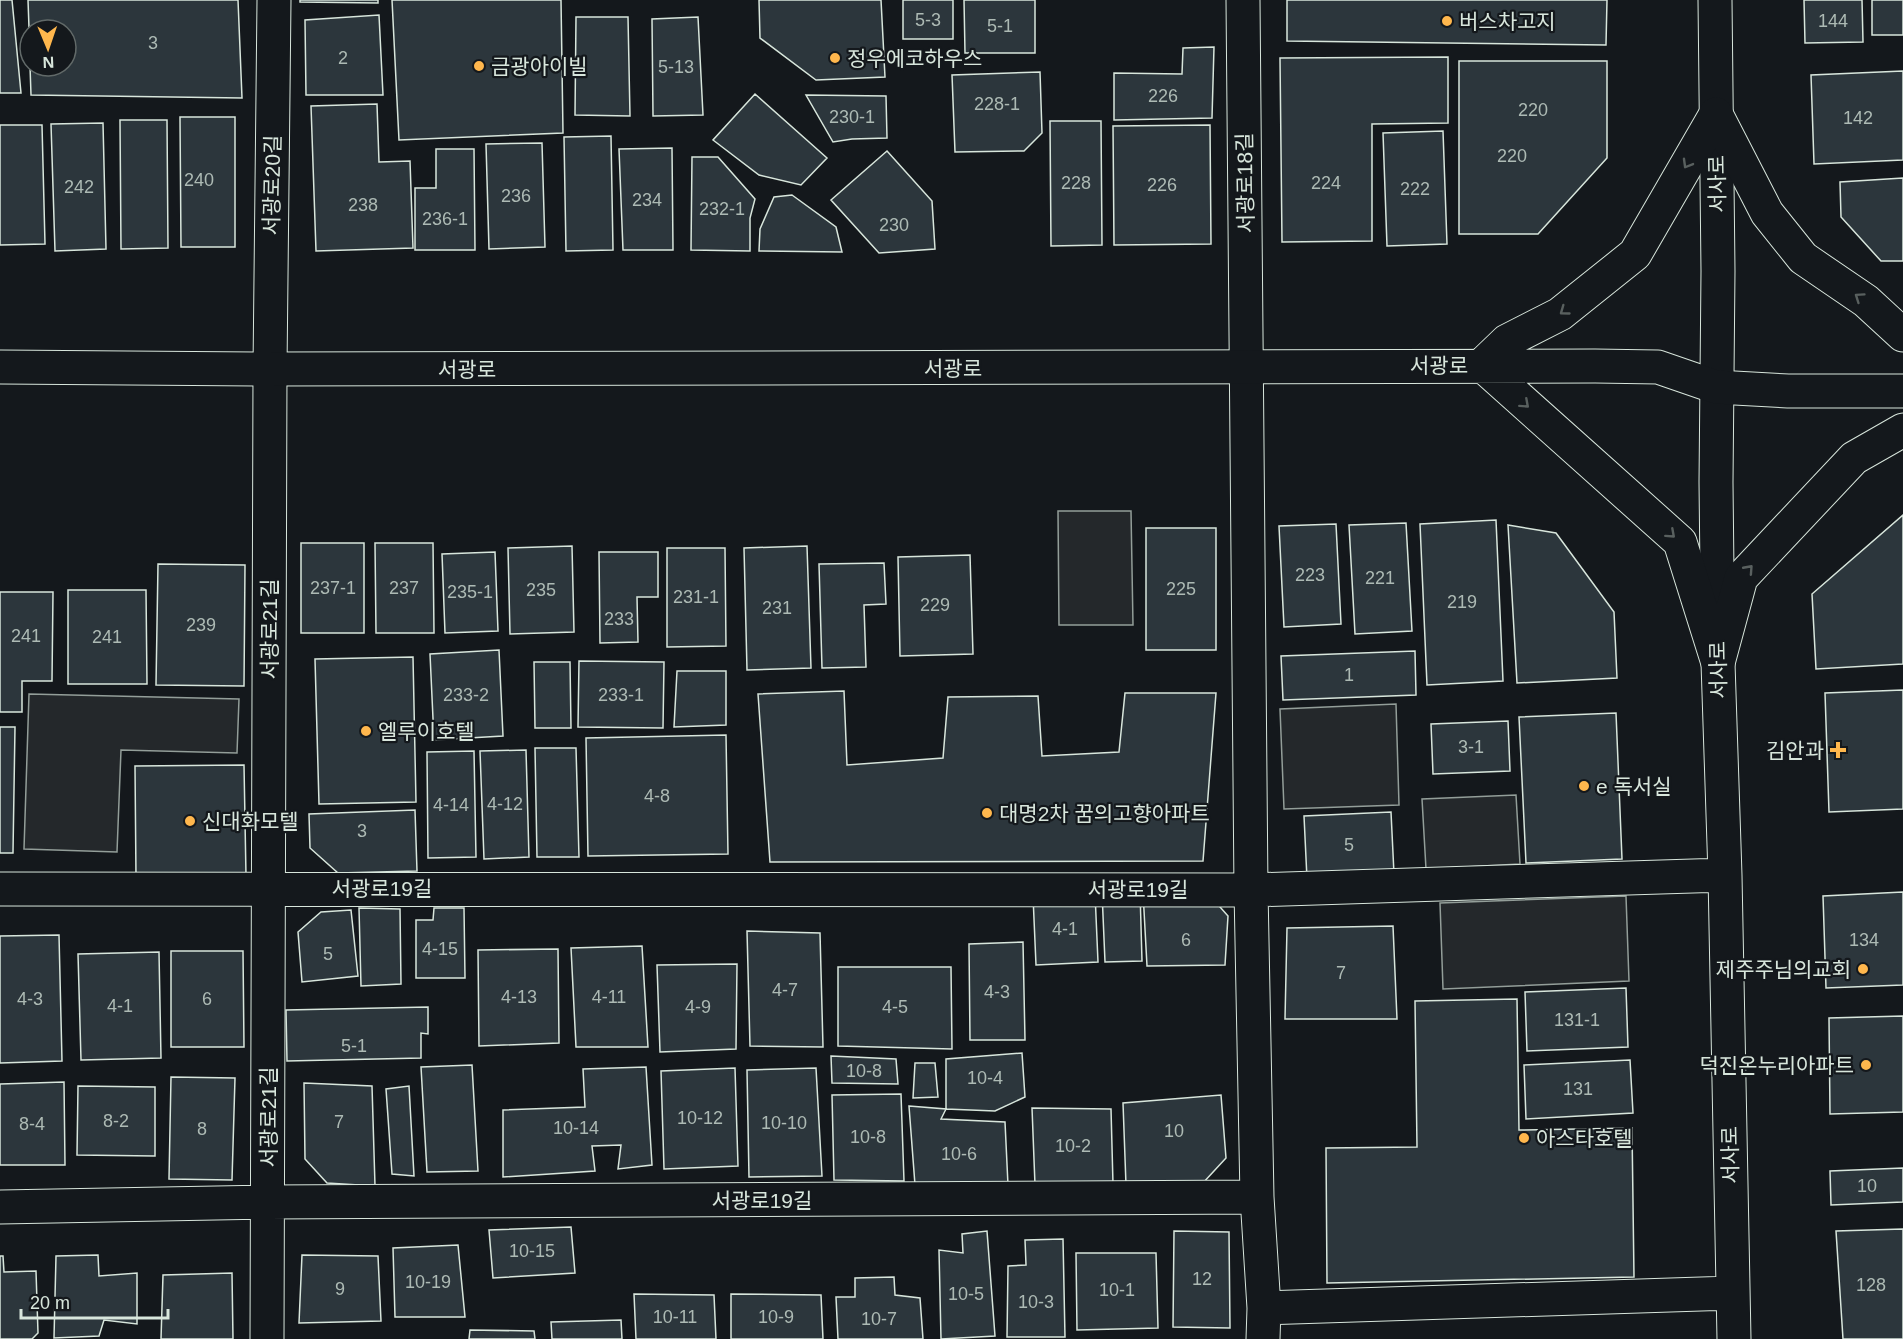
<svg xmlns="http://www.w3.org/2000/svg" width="1903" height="1339" font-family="Helvetica,'Noto Sans KR',sans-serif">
<rect width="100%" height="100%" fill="#14181c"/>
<path fill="#24282b" stroke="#939e99" stroke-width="1.5" d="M 1058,511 L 1131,511 L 1133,625 L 1059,625 Z
M 29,694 L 239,699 L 237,753 L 121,750 L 117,852 L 24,849 Z
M 1396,704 L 1399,805 L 1284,809 L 1280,709 Z
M 1516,795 L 1520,864 L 1426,869 L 1422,799 Z
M 1626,896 L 1629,981 L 1443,989 L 1440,903 Z"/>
<path fill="#2c363c" stroke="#d8e6dc" stroke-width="1.5" d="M 0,0 L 12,0 L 21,93 L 0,93 Z
M 28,0 L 238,0 L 242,98 L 31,95 L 30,66 L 66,66 L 66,30 L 30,30 L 30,56 Z
M 300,0 L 378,0 L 378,3 L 300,2 Z
M 392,0 L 561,0 L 563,133 L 399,140 Z
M 759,0 L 881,0 L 885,77 L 816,80 L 760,38 Z
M 903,0 L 953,0 L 953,39 L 903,39 Z
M 964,0 L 1035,0 L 1035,53 L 965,53 Z
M 1287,0 L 1607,0 L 1606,45 L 1287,41 Z
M 1804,0 L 1862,0 L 1863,42 L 1805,43 Z
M 1872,0 L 1903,0 L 1903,35 L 1872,35 Z
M 379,15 L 383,95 L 306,95 L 305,20 Z
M 576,17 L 628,17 L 630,116 L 575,115 Z
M 698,17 L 703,115 L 653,116 L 652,19 Z
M 1214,47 L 1212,118 L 1114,120 L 1114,73 L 1182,74 L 1183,48 Z
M 1448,57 L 1448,123 L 1372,124 L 1372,241 L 1282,242 L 1280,58 Z
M 1459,61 L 1607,61 L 1607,158 L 1538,234 L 1459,234 Z
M 1903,71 L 1903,160 L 1814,164 L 1811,75 Z
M 1040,72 L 1042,133 L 1024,151 L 955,152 L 952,75 Z
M 755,94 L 827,158 L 801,185 L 759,175 L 713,140 Z
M 806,95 L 886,96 L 887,138 L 852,139 L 833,142 Z
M 377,104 L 379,162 L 410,161 L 413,248 L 316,251 L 311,106 Z
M 180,117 L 235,117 L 235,247 L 181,247 Z
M 120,120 L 167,120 L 168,248 L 121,249 Z
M 1050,121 L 1101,121 L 1102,245 L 1051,246 Z
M 103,123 L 106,249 L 55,251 L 51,124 Z
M 0,125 L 42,125 L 45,244 L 0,245 Z
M 1210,125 L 1211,244 L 1114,245 L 1113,126 Z
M 1443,131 L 1447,244 L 1387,246 L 1383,133 Z
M 611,136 L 613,250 L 566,251 L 564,137 Z
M 542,143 L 545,247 L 489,249 L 486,144 Z
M 672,148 L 673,250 L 623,250 L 619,149 Z
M 436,149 L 474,149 L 475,250 L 415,250 L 415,188 L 436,188 Z
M 887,151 L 932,201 L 935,249 L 879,253 L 831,200 Z
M 692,157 L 718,157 L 755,199 L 750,218 L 750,251 L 691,250 Z
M 1903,178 L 1903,261 L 1881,261 L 1841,217 L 1840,182 Z
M 792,195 L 836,227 L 842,252 L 759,251 L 760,229 L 774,197 Z
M 1903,515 L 1903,664 L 1816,669 L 1812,594 Z
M 1496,520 L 1503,681 L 1427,685 L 1420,524 Z
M 1406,523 L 1412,631 L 1355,634 L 1349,525 Z
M 1336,524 L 1341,624 L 1284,627 L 1279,526 Z
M 1508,525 L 1556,533 L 1614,612 L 1617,678 L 1517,683 Z
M 1146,528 L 1216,528 L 1216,650 L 1146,650 Z
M 301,543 L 364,543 L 364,633 L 301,633 Z
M 375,543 L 433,543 L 434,633 L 376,633 Z
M 572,546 L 574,632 L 510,634 L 508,548 Z
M 807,546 L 811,668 L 747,670 L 744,548 Z
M 667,548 L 725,548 L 726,646 L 667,647 Z
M 495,552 L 498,631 L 445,633 L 442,554 Z
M 599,552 L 658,552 L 658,597 L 637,597 L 638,642 L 600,643 Z
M 970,555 L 973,654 L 900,656 L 898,557 Z
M 884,563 L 886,604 L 864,605 L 866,667 L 822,668 L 819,564 Z
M 158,564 L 245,565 L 244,686 L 156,685 Z
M 68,590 L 146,590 L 147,684 L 68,684 Z
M 0,592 L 53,592 L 52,681 L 22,681 L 22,712 L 0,712 Z
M 499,650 L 503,736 L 434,740 L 430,654 Z
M 1415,651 L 1416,695 L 1283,700 L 1281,656 Z
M 413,657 L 416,802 L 319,804 L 315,659 Z
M 579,661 L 664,662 L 663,728 L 578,727 Z
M 534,662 L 570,662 L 571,728 L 535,728 Z
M 677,671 L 726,671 L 726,725 L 674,727 Z
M 1903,690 L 1903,809 L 1829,812 L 1825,693 Z
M 844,691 L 847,765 L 943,758 L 948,697 L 1038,696 L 1042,756 L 1119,752 L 1125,693 L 1216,693 L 1203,861 L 770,862 L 758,694 Z
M 1616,713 L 1622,859 L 1526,863 L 1519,717 Z
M 1508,721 L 1510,771 L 1433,774 L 1431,724 Z
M 0,727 L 15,727 L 13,853 L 0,853 Z
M 726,735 L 728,854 L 588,856 L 586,738 Z
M 535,748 L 576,748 L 579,857 L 537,857 Z
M 526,750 L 529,857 L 484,859 L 480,751 Z
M 474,751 L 476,857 L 428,858 L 427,752 Z
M 244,765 L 246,876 L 136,877 L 135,766 Z
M 415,810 L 417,871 L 338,873 L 310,848 L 309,814 Z
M 1391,812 L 1394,874 L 1307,879 L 1304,816 Z
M 1205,890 L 1228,916 L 1225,965 L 1147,966 L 1143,892 Z
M 1140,891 L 1142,961 L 1105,962 L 1102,892 Z
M 1903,892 L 1903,985 L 1826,988 L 1823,896 Z
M 1095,893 L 1098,962 L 1036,965 L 1033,896 Z
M 359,908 L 400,909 L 401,984 L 361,986 Z
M 434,908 L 464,908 L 465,978 L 416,978 L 416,920 L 433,920 Z
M 351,910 L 358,976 L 302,982 L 298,932 L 321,912 Z
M 1393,926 L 1397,1019 L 1285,1019 L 1287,928 Z
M 747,931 L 820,933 L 823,1047 L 750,1046 Z
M 59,935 L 62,1061 L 0,1063 L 0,936 Z
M 1023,942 L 1025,1040 L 970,1040 L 969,944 Z
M 642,946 L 648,1047 L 576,1047 L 571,948 Z
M 558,949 L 559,1043 L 479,1046 L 478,950 Z
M 171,951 L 243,951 L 244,1047 L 171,1047 Z
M 159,952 L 161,1058 L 81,1060 L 78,954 Z
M 737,964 L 736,1049 L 660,1052 L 657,965 Z
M 838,967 L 951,967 L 952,1049 L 838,1046 Z
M 1626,988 L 1628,1047 L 1527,1051 L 1525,992 Z
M 1517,999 L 1519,1130 L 1632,1128 L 1634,1277 L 1327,1283 L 1326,1148 L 1417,1147 L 1415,1001 Z
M 428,1007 L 428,1034 L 421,1033 L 421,1058 L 287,1061 L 286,1010 Z
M 1903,1016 L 1903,1112 L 1830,1114 L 1829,1018 Z
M 1022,1053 L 1025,1097 L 995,1111 L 946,1109 L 946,1059 Z
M 831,1056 L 896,1059 L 898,1084 L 832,1083 Z
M 1630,1060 L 1633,1113 L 1526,1119 L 1524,1065 Z
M 915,1063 L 935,1063 L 938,1097 L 913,1098 Z
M 472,1065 L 478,1171 L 427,1172 L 421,1067 Z
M 646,1067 L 652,1165 L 618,1169 L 621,1145 L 592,1146 L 595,1171 L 503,1177 L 503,1110 L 585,1107 L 583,1069 Z
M 735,1068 L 738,1166 L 664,1169 L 661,1071 Z
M 816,1068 L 822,1176 L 749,1177 L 747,1070 Z
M 171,1077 L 235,1078 L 232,1180 L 169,1179 Z
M 64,1082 L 65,1165 L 0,1165 L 0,1084 Z
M 304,1083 L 372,1086 L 375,1186 L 327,1183 L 305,1159 Z
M 78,1086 L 155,1087 L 155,1156 L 77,1155 Z
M 409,1086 L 414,1176 L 392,1174 L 386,1089 Z
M 901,1094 L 904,1181 L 834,1180 L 832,1095 Z
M 1221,1095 L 1226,1158 L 1202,1184 L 1126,1185 L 1123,1103 Z
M 909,1106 L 946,1109 L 941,1119 L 1005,1122 L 1008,1185 L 915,1185 Z
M 1032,1108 L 1111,1109 L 1113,1184 L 1035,1185 Z
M 1903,1168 L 1903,1202 L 1831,1205 L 1830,1171 Z
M 571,1227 L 575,1273 L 493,1278 L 489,1230 Z
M 1903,1229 L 1903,1339 L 1843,1339 L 1836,1231 Z
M 987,1231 L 995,1336 L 941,1339 L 939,1250 L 963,1253 L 962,1234 Z
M 1174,1231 L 1229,1232 L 1230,1328 L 1173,1327 Z
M 1063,1239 L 1065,1337 L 1007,1337 L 1008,1266 L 1026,1265 L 1025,1240 Z
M 458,1245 L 465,1317 L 395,1317 L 393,1248 Z
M 1076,1253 L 1156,1253 L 1158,1328 L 1077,1330 Z
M 98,1255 L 99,1276 L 137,1273 L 137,1324 L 104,1320 L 99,1336 L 54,1338 L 56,1256 Z
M 302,1255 L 378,1256 L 381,1321 L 299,1323 Z
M 0,1256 L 3,1256 L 4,1272 L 36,1271 L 38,1333 L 32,1339 L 0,1339 Z
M 232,1273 L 233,1339 L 161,1339 L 163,1275 Z
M 894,1277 L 895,1295 L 920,1298 L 923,1339 L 838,1339 L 836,1297 L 855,1297 L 855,1278 Z
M 634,1294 L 714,1295 L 716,1339 L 636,1339 Z
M 731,1294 L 821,1295 L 823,1339 L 731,1339 Z
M 621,1320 L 622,1339 L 552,1339 L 551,1322 Z
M 470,1330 L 534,1331 L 535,1339 L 469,1339 Z"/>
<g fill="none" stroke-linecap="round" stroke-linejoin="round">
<defs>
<path id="minor" d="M 1243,0 L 1251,890 L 1257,1197 L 1264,1308 L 1263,1339
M 1715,0 L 1718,271 L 1716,482 L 1718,663 L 1725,875 L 1734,1339
M 0,889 L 1251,890 L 1725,875
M 0,1207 L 268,1202 L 1257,1197
M 1264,1308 L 1732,1293
M 267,1339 L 270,369 L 274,0"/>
<path id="major" d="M 1716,114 L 1635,254 L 1560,314 L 1507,341 L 1482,365 L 1680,542 L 1718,663
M 1716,114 L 1767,213 L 1803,258 L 1866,301 L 1903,335
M 0,367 L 270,369 L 1595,366 L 1658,367 L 1716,387 L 1788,391 L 1903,391
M 1718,663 L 1741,578 L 1854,458 L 1903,430"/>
</defs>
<use href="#minor" stroke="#d8e6dc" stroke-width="35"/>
<use href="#major" stroke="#d8e6dc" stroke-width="35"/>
<use href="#minor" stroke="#14181c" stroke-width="33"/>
<use href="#major" stroke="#14181c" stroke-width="33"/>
</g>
<defs><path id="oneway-chevron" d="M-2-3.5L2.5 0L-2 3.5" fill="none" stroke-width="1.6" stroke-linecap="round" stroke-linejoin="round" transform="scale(1.5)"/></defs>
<g stroke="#59605f">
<use href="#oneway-chevron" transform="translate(1687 164) rotate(120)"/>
<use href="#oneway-chevron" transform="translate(1859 297) rotate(-145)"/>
<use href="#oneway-chevron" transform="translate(1564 311) rotate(144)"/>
<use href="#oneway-chevron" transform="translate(1525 404) rotate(42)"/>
<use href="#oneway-chevron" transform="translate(1671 534) rotate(42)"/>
<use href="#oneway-chevron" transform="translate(1749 569) rotate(-48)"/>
</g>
<g fill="#ffb74d" stroke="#14181c" stroke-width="2">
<circle cx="1447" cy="21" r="6"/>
<circle cx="835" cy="58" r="6"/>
<circle cx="479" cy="66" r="6"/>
<circle cx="366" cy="731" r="6"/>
<path d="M1835 741h6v6h6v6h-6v6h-6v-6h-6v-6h6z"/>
<circle cx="1584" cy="786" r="6"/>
<circle cx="987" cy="813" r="6"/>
<circle cx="190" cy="821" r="6"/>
<circle cx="1863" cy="969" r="6"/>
<circle cx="1866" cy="1065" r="6"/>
<circle cx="1524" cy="1138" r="6"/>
</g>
<g text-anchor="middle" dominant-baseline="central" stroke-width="4.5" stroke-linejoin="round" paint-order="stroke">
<g font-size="18" fill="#adbab4">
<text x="928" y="20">5-3</text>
<text x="1833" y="21">144</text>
<text x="1000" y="26">5-1</text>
<text x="153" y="43">3</text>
<text x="343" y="58">2</text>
<text x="676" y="67">5-13</text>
<text x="1163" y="96">226</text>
<text x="997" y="104">228-1</text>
<text x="1533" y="110">220</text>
<text x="852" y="117">230-1</text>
<text x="1858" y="118">142</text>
<text x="1512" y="156">220</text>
<text x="199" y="180">240</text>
<text x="1076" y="183">228</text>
<text x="1326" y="183">224</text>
<text x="1162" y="185">226</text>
<text x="79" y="187">242</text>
<text x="1415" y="189">222</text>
<text x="516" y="196">236</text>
<text x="647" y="200">234</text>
<text x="363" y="205">238</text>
<text x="722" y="209">232-1</text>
<text x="445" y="219">236-1</text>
<text x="894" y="225">230</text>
<text x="1310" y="575">223</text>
<text x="1380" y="578">221</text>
<text x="333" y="588">237-1</text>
<text x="404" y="588">237</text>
<text x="1181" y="589">225</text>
<text x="541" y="590">235</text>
<text x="470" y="592">235-1</text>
<text x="696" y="597">231-1</text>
<text x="1462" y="602">219</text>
<text x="935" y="605">229</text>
<text x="777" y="608">231</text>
<text x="619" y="619">233</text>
<text x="201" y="625">239</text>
<text x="26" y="636">241</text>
<text x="107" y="637">241</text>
<text x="1349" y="675">1</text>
<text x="466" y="695">233-2</text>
<text x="621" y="695">233-1</text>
<text x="1471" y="747">3-1</text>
<text x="657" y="796">4-8</text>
<text x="505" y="804">4-12</text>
<text x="451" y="805">4-14</text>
<text x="362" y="831">3</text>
<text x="1349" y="845">5</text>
<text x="1065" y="929">4-1</text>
<text x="1186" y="940">6</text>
<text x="1864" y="940">134</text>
<text x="440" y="949">4-15</text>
<text x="328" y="954">5</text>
<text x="1341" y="973">7</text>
<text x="785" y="990">4-7</text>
<text x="997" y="992">4-3</text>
<text x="519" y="997">4-13</text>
<text x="609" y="997">4-11</text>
<text x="30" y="999">4-3</text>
<text x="207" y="999">6</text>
<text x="120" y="1006">4-1</text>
<text x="698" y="1007">4-9</text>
<text x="895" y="1007">4-5</text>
<text x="1577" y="1020">131-1</text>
<text x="354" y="1046">5-1</text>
<text x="864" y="1071">10-8</text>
<text x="985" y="1078">10-4</text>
<text x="1578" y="1089">131</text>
<text x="700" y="1118">10-12</text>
<text x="116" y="1121">8-2</text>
<text x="339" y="1122">7</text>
<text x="784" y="1123">10-10</text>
<text x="32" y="1124">8-4</text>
<text x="576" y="1128">10-14</text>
<text x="202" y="1129">8</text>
<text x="1174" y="1131">10</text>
<text x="868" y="1137">10-8</text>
<text x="1073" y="1146">10-2</text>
<text x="959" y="1154">10-6</text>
<text x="1867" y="1186">10</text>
<text x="532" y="1251">10-15</text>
<text x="1202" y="1279">12</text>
<text x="428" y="1282">10-19</text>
<text x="1871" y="1285">128</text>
<text x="340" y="1289">9</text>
<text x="1117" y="1290">10-1</text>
<text x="966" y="1294">10-5</text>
<text x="1036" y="1302">10-3</text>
<text x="675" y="1317">10-11</text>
<text x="776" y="1317">10-9</text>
<text x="879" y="1319">10-7</text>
</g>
<g font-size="21" fill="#d8e6dc" stroke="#14181c" text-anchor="start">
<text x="1459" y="21">버스차고지</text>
<text x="847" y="58">정우에코하우스</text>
<text x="491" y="66">금광아이빌</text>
<text x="378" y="731">엘루이호텔</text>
<text x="1824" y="750" text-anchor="end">김안과</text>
<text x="1596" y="786">e 독서실</text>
<text x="999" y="813">대명2차 꿈의고향아파트</text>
<text x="202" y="821">신대화모텔</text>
<text x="1851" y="969" text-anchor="end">제주주님의교회</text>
<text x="1854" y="1065" text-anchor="end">덕진온누리아파트</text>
<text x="1536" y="1138">아스타호텔</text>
</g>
<g font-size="21" fill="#d8e6dc" stroke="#14181c">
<text transform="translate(1245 183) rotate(-91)">서광로18길</text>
<text transform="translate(1717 184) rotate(-91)">서사로</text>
<text transform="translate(272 185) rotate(-89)">서광로20길</text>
<text x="1439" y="365">서광로</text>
<text x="953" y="368">서광로</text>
<text x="467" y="369">서광로</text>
<text transform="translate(269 629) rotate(-90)">서광로21길</text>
<text transform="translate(1718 670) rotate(-91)">서사로</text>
<text x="382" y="888">서광로19길</text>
<text x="1138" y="889">서광로19길</text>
<text transform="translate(268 1117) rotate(-90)">서광로21길</text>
<text transform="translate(1730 1155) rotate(-91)">서사로</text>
<text x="762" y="1200">서광로19길</text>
</g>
</g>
<g transform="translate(48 48) rotate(178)"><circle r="28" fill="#14181c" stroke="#626a69" stroke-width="1.5"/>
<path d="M0-4.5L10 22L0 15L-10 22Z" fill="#ffb74d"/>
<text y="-9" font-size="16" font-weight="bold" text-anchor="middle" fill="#d8e6dc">N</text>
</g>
<path d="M21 1309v9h147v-9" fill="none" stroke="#d8e6dc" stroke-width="3"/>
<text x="30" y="1309" font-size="18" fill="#d8e6dc" stroke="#14181c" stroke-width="4.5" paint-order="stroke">20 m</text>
</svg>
